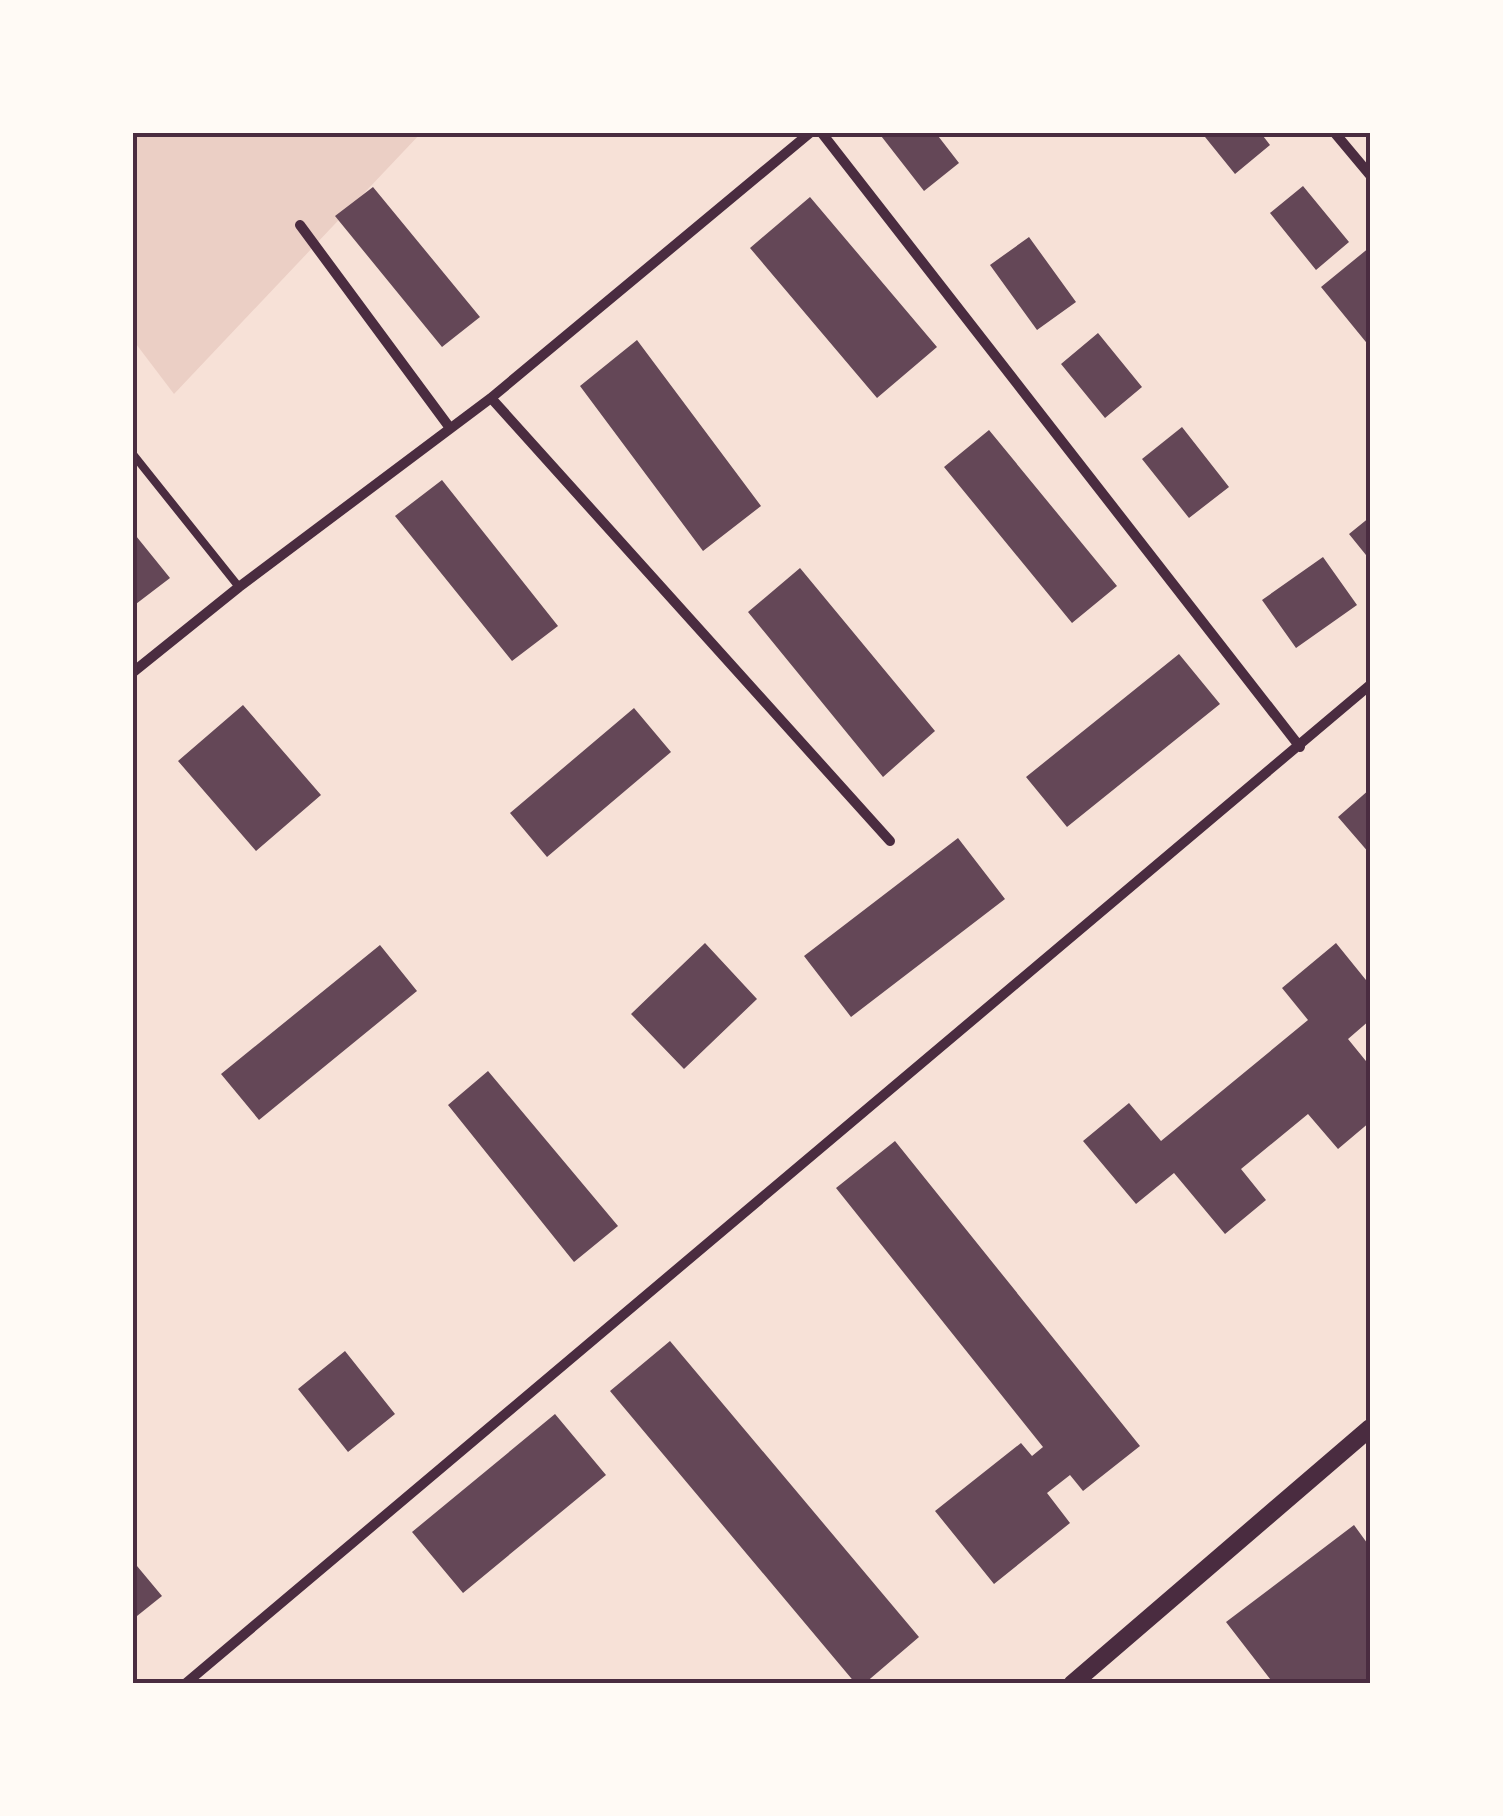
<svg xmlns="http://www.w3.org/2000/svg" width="1503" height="1816" font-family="Barlow,sans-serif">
<rect width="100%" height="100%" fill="#f7e1d7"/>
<path fill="#ebcfc5" d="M 133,133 L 421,133 L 174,394 L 133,340 Z"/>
<path fill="#644757" d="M 878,132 L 935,132 L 959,163 L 924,191 Z
M 1201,132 L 1260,132 L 1270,145 L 1235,174 Z
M 1303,186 L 1349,242 L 1316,270 L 1270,213 Z
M 373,187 L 480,317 L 442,347 L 335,216 Z
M 810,197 L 937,347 L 877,398 L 750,248 Z
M 1029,237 L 1076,302 L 1037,330 L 990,265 Z
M 1370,247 L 1370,347 L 1321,287 Z
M 1098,333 L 1142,387 L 1105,418 L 1061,364 Z
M 637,340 L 761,506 L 703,551 L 580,386 Z
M 1182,427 L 1229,487 L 1189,518 L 1142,459 Z
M 989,430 L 1117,586 L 1072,623 L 944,467 Z
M 442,480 L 558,626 L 512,661 L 395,516 Z
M 1370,517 L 1370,560 L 1349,534 Z
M 132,531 L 170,578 L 132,607 Z
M 1323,557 L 1357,605 L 1296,648 L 1262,600 Z
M 800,568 L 935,731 L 883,777 L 748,612 Z
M 1179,654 L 1220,704 L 1067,827 L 1026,777 Z
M 243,705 L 321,795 L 256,851 L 178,761 Z
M 634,708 L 671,752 L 547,857 L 510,813 Z
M 1370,789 L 1370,854 L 1338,817 Z
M 958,838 L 1005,899 L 851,1017 L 804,956 Z
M 705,943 L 757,999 L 684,1069 L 631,1014 Z
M 1336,943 L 1370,985 L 1370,1020 L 1348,1039 L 1370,1066 L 1370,1122 L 1338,1149 L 1308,1114 L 1241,1169 L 1266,1200 L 1225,1234 L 1174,1173 L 1136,1204 L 1083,1141 L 1129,1103 L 1161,1141 L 1308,1020 L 1282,988 Z
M 380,945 L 417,991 L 259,1120 L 221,1074 Z
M 488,1071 L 618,1226 L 574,1262 L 448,1105 Z
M 895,1141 L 1140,1446 L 1083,1491 L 1070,1475 L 1047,1493 L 1070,1523 L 994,1584 L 935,1511 L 1021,1443 L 1032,1456 L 1043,1447 L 836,1188 Z
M 670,1341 L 919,1637 L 864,1684 L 856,1684 L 610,1391 Z
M 345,1351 L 395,1414 L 348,1452 L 298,1389 Z
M 555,1414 L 606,1475 L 463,1593 L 412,1532 Z
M 1354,1525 L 1370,1547 L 1370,1684 L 1274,1684 L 1226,1622 Z
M 132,1560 L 162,1596 L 132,1620 Z"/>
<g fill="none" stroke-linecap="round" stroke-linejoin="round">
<path stroke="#4a2c40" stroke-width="8" d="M 132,453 L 239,587"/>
<path stroke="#4a2c40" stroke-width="10" d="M 821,132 L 1300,747
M 1334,132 L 1370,175
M 300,225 L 450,428
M 491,398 L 890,841
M 132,673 L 239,587 L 491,398 L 811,132
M 185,1684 L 1370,685"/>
<path stroke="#4a2c40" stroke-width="18" d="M 1072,1684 L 1370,1428"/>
</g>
<rect width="1503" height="1816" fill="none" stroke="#fffaf5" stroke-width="270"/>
<rect x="135" y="135" width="1233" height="1546" fill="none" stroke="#4a2c40" stroke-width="4"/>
</svg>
